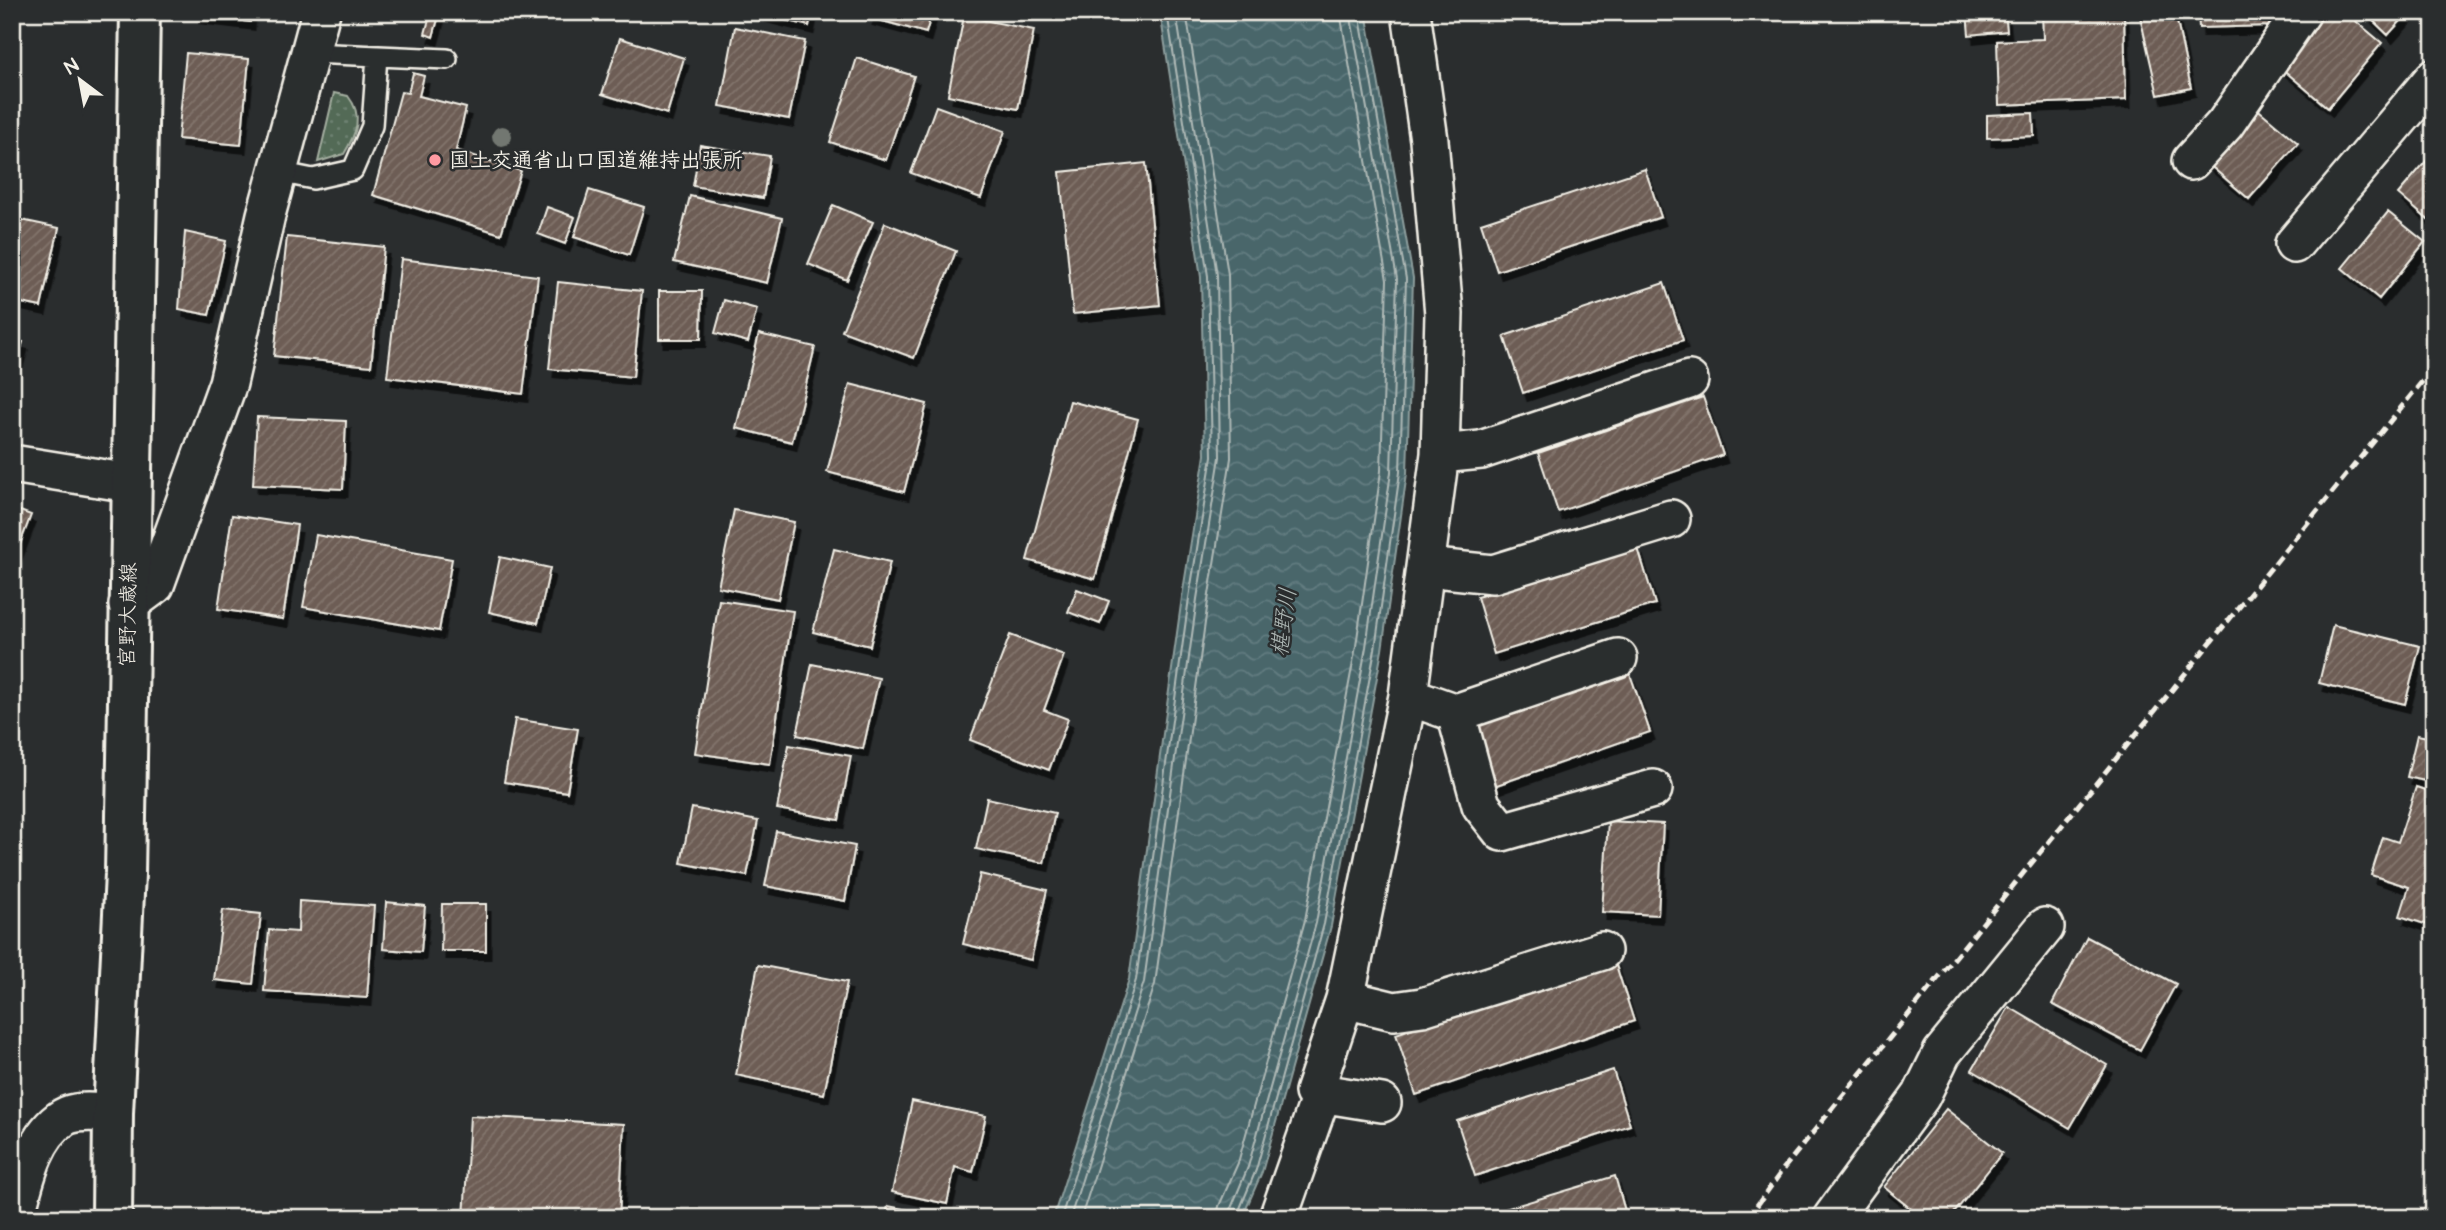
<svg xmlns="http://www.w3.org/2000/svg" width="2446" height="1230" font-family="'Architects Daughter','Klee One',sans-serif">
<defs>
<pattern id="park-dots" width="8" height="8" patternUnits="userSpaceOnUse" patternTransform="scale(1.75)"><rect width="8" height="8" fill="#536a57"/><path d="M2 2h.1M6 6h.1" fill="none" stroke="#6c806f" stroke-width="1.8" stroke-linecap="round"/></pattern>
<pattern id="water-waves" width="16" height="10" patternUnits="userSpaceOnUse" patternTransform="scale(1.75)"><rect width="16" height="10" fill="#48666b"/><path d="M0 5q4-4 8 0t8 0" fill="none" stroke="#637c80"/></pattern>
<pattern id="building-hatch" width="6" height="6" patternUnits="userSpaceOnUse" patternTransform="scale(1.75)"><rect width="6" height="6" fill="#6d5d55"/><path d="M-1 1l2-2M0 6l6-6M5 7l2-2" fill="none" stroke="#82756d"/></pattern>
<filter id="shadow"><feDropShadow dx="4.5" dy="8" stdDeviation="0" flood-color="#0009"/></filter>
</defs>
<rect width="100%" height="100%" fill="#2a2d2e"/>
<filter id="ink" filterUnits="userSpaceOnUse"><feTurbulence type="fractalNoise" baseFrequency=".0143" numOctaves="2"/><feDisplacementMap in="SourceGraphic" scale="14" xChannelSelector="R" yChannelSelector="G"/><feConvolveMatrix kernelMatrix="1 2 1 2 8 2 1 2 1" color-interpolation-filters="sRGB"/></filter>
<g filter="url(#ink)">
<path fill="url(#park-dots)" stroke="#a4aea0" stroke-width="2" d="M 334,93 L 348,96 C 364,116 356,134 344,154 L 318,162 Z"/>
<path fill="url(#water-waves)" stroke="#8d9e9d" stroke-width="2" d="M 1160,12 L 1366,12 L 1413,278 L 1407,473 L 1382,650 L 1331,926 L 1262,1172 L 1242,1218 L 1053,1218 L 1129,979 L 1182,597 L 1205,455 L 1201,277 Z"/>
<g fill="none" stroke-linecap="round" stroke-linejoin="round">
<path stroke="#afb9b6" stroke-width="2" d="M 1061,1218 L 1136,980 L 1189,598 L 1212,456 L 1208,276 L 1167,12
M 1070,1218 L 1144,982 L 1197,599 L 1220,457 L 1217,275 L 1176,12
M 1081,1218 L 1155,984 L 1208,601 L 1231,458 L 1228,274 L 1186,12
M 1217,1218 L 1219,1206 L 1238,1163 L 1305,920 L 1356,646 L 1381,471 L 1387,280 L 1340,12
M 1227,1218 L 1248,1167 L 1316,923 L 1366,647 L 1391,472 L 1397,279 L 1350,12
M 1236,1218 L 1256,1170 L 1324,924 L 1375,649 L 1400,472 L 1406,279 L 1359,12"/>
</g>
<path fill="url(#building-hatch)" stroke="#f4f1e8" stroke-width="2" filter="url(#shadow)" d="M 195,12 L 251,12 L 250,22 L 195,15 Z
M 431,12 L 440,12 L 433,37 L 425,34 Z
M 754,12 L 812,12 L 809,26 Z
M 870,12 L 932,12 L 926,33 L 868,17 Z
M 1967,12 L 2005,12 L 2007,31 L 1969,35 Z
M 2042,12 L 2124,12 L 2126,100 L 1999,105 L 1997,41 L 2043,39 Z
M 2139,12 L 2175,12 L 2191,88 L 2158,95 Z
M 2198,12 L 2270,12 L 2270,26 L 2199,28 Z
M 2326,12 L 2345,12 L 2382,43 L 2328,108 L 2280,67 Z
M 2364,12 L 2409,12 L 2388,35 Z
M 964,16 L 1034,30 L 1018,109 L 948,95 Z
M 735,27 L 805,41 L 789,119 L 720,106 Z
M 620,38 L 684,58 L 667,114 L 602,94 Z
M 186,53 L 249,59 L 241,145 L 178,139 Z
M 857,58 L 914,76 L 886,160 L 830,142 Z
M 413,73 L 424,76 L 419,96 L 466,108 L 456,150 L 521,171 L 501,234 L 373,195 L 401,92 L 408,93 Z
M 936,106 L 1005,131 L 981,198 L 911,173 Z
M 2254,106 L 2298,143 L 2249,199 L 2206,162 Z
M 2033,113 L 2034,136 L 1987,138 L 1987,115 Z
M 700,145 L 770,156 L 763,198 L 693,186 Z
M 2434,152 L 2434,225 L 2398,194 Z
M 1146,163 L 1160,305 L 1073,314 L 1060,172 Z
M 1645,169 L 1661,217 L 1497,271 L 1481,223 Z
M 589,190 L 644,207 L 629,255 L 574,237 Z
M 690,196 L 782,218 L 767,283 L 674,262 Z
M 833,205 L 873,222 L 847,280 L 808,264 Z
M 547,207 L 575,217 L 565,244 L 538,234 Z
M 2388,212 L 2425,242 L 2379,299 L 2342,268 Z
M 12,218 L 59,228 L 41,307 L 12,301 Z
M 885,223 L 956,251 L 914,358 L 842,331 Z
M 185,232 L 226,241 L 209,315 L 179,309 Z
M 287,237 L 384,247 L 371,366 L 274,356 Z
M 401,259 L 538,276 L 523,394 L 387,377 Z
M 558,282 L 642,291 L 633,377 L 549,369 Z
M 1664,283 L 1683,340 L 1523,393 L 1504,336 Z
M 659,291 L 702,291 L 701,339 L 659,339 Z
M 724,300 L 757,309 L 748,342 L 715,333 Z
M 759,334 L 815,347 L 792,442 L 736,428 Z
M 12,339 L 23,342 L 12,379 Z
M 850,384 L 927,404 L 904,492 L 827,472 Z
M 1703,397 L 1723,455 L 1558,512 L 1538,453 Z
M 1070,401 L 1138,419 L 1095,579 L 1027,560 Z
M 257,417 L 346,421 L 343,489 L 253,485 Z
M 12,508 L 31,515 L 12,565 Z
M 734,510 L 794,522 L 778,599 L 718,587 Z
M 232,515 L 297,525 L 283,619 L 218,609 Z
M 316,535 L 452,559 L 439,631 L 303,607 Z
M 1638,548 L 1655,604 L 1494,654 L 1477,597 Z
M 834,549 L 890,562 L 870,646 L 813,632 Z
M 500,557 L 550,568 L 538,623 L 489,612 Z
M 1077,589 L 1109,601 L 1100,624 L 1068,612 Z
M 719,600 L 793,611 L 770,764 L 695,753 Z
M 2333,625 L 2420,646 L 2405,704 L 2319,683 Z
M 1010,635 L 1064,655 L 1044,710 L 1068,719 L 1049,770 L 970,740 Z
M 812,664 L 879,678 L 863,749 L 797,735 Z
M 1630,674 L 1650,732 L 1491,787 L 1471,728 Z
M 515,719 L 578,729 L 567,792 L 504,782 Z
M 2417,735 L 2434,738 L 2434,783 L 2407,777 Z
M 789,745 L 851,756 L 839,820 L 777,809 Z
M 2416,787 L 2434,793 L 2434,927 L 2400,916 L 2409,887 L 2371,875 L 2383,837 L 2398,842 Z
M 987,798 L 1055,813 L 1044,863 L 976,849 Z
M 692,808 L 758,821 L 747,876 L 681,863 Z
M 1608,821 L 1663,824 L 1658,915 L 1602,912 Z
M 776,831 L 855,846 L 845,901 L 765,886 Z
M 980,874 L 1047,890 L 1031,960 L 963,944 Z
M 299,901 L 374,906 L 367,998 L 264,991 L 269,930 L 298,932 Z
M 386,902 L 425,906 L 421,952 L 383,949 Z
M 442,904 L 486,904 L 486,951 L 441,951 Z
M 223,910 L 261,914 L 253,984 L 214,980 Z
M 2087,937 L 2176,984 L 2140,1050 L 2052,1004 Z
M 1614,959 L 1634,1021 L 1416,1095 L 1396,1034 Z
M 758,965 L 847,982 L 824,1094 L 736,1075 Z
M 2009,1007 L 2107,1065 L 2070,1128 L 1972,1070 Z
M 1613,1070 L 1630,1125 L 1475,1176 L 1457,1121 Z
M 912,1101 L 986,1116 L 973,1172 L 955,1167 L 947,1204 L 892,1192 Z
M 1946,1109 L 2002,1153 L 1950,1218 L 1922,1218 L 1884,1187 Z
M 470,1116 L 624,1124 L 619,1218 L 464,1218 Z
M 1615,1176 L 1627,1218 L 1475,1218 Z
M 888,1206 L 929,1214 L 928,1218 L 885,1218 Z"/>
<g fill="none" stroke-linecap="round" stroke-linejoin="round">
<defs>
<path id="service" d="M 310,53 L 447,59
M 278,172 L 313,179 L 353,170 L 372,126 L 377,56"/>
<path id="minor" d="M 1411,12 L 1429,140 L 1444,314 L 1440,454 L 1481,450 L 1689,380
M 2191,161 L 2225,124 L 2302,12
M 2294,244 L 2434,78
M 1440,454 L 1425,567 L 1493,574 L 1671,519
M 12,464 L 130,483
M 1425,567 L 1408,696 L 1456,713 L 1618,658
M 128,605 L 155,585 L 228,383 L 266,215 L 321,12
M 1408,696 L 1345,999 L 1394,1011 L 1422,1007 L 1602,951
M 1456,713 L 1481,805 L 1502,832 L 1653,789
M 1345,999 L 1314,1092 L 1382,1103
M 15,1218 C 24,1184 32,1137 64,1117 C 78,1109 98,1113 113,1113
M 1278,1218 L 1322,1093
M 1832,1218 L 1921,1096 L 1942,1053 L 2045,927"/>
<path id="secondary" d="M 112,1218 L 113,1113 L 125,874 L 140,12"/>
</defs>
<use href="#service" stroke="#f4f1e8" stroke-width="24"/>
<use href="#minor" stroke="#f4f1e8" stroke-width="42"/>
<use href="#secondary" stroke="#f4f1e8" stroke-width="44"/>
<use href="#service" stroke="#2a2d2e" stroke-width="19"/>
<use href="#minor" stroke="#2a2d2e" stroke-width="37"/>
<use href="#secondary" stroke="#2a2d2e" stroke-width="38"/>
<path stroke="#f4f1e8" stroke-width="5" stroke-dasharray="10 5" stroke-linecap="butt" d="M 1748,1218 L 1784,1168 L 2434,367"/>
</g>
<circle fill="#727771" cx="502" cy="136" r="10"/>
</g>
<circle fill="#ff9aa2" stroke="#2a2d2e" stroke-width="2.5" cx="435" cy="160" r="7"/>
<g text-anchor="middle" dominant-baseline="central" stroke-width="5" stroke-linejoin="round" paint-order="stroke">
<g font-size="21" font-weight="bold" fill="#f4f1e8" stroke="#2a2d2e" text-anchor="start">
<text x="449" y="160">国土交通省山口国道維持出張所</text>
</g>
<g font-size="21" fill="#f4f1e8" stroke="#2a2d2e">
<text transform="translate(128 615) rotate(-89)">宮野大歳線</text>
</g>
<g font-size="23" font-style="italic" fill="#afb9b6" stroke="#2a2d2e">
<text transform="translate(1284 622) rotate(-82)">椹野川</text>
</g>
</g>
<rect width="2446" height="1230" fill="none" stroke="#2a2d2e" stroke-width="42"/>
<rect x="21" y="21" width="2404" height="1188" fill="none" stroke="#f4f1e8" stroke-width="2.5" filter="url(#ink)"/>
<g transform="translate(80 80) rotate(328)" stroke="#2a2d2e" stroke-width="5" paint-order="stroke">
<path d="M0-5L12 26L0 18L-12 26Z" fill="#f4f1e8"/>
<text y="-10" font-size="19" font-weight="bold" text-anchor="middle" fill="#f4f1e8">N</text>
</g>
</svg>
